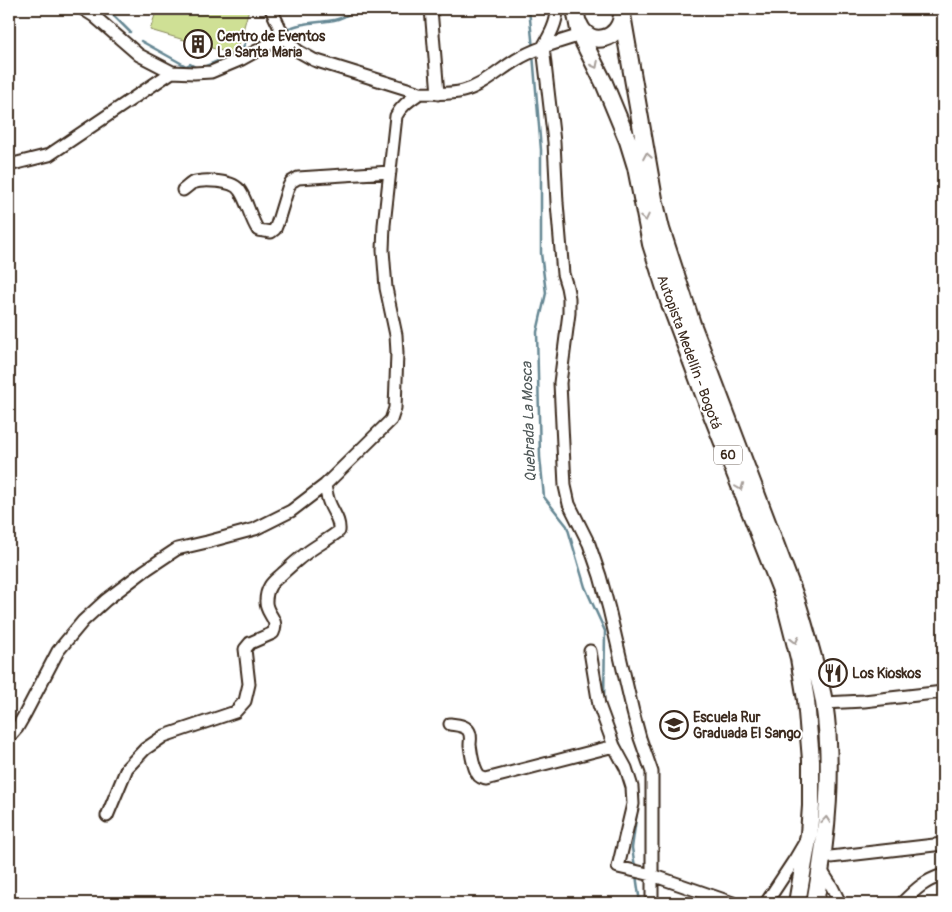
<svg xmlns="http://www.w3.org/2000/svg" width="952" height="912" font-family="Pangolin,sans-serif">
<rect width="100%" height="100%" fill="#fff"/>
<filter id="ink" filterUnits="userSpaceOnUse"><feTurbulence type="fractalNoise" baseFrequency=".02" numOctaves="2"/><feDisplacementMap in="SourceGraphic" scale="10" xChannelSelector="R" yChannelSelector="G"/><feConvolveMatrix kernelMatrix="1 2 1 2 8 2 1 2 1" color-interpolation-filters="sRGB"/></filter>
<g filter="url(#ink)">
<path fill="#cfe095" stroke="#85855a" d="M 157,9 L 249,9 L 236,55 L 150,30 Z"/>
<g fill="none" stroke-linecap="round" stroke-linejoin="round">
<path stroke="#668894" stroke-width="2.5" d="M 107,9 L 130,32
M 529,9 L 533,49
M 284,29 C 291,28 297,25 304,24 C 318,21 345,23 353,9
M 141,41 L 186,66 L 190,64 L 199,69 L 225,58 L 240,54 L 246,41 L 279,31
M 533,54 L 541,150 L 541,253 L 546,293 L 537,332 L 540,457 L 544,497 L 567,526 L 585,587 L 605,631 L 604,702
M 612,726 L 626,757
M 637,791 L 639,796 L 638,803
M 635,867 L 632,848 L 637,811
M 636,875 L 640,903"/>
<defs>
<path id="minor" d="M 83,9 L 94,16 L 139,55 L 172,72 L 194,73 L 211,72 L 242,59 L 271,43 L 277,40 L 285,39 L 298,51 L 314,60 L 420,93 C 435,93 448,95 463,91 C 483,86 498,71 516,60 C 536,48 559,42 581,35
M 271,9 L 285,39
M 431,9 L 438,94
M 557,9 C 557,23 550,35 543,47 L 554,142 L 557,203 L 563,274 L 567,287 L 569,298 L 569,313 L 560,383 L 565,486 L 569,504 L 589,544 L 600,576 L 609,609 L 633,712 L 640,738 L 652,772 L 652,903
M 9,165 L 49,155 L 172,72
M 183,190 C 186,188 189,185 192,183 C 203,179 234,180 240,191 C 248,203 250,218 258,230 L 271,232 L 275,229 L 277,224 L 288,188 L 291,182 L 298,178 L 390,172
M 590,651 L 599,705 L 614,746 L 626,768 L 632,787 L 633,804 L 618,867 L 652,875 L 733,903
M 824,703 L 864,701 L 943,692
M 450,724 C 456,725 464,725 468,730 C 472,735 470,740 470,745 C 471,753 474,770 479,776 C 481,778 482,778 486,779 L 614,746
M 9,737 L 17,728 L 25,714 L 58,651 L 83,621 L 106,600 L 144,571 L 177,549 L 207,542 L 255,529 L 291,511 L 325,485 L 391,420 L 395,408 L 397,353 L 396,335 L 386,288 L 383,250 L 384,225 L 396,116 C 402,105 410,100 420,93
M 107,816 L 127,768 L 145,749 L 164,736 L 235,712 L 245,701 L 249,684 L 245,649 L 250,643 L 273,633 C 280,619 265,614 266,601 C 266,596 267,591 270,586 C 273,581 279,577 283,573 C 290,567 297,560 304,555 C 315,546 328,540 339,531 C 340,519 333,513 329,502 C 327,497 326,491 325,485
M 822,858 L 943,844
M 821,870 L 832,887 L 840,903
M 766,903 L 795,859 L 805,842
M 902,903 C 916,889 924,881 943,875"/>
<path id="highway" d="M 575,9 L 579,30 L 583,41 L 604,83 L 628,141 L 636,167 L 651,244 L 669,301 L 703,392 L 783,595 L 799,658 L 806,700 L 811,760 L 811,806 L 809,834 L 797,903
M 621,9 L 654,199 L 661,229 L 692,324 L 792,588 C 800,609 805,630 811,650 C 816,668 821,685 824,702 C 834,769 827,837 815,903
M 579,24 C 589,49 622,40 622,13"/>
</defs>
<use href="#minor" stroke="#3b2a1e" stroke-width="15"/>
<use href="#highway" stroke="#3b2a1e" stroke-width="20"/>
<use href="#minor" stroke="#fff" stroke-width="11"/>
<use href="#highway" stroke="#fff" stroke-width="16"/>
</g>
<defs><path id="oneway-chevron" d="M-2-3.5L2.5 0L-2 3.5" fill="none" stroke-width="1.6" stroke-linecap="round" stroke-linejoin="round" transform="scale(1.25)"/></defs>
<g stroke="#a79f9a">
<use href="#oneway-chevron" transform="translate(595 65) rotate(63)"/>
<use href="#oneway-chevron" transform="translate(647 156) rotate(-100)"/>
<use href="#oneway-chevron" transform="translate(645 218) rotate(77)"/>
<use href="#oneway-chevron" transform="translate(740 487) rotate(69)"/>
<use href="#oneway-chevron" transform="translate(795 640) rotate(76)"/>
<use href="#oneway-chevron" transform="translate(826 820) rotate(-85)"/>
</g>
</g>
<defs>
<symbol id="building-ring" viewBox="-11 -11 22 22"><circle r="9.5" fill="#fff" stroke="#3b2a1e" stroke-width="1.5"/><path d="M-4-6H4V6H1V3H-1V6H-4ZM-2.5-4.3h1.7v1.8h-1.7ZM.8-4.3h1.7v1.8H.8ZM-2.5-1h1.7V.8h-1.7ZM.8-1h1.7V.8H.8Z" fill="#3b2a1e"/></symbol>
<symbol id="restaurant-ring" viewBox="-11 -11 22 22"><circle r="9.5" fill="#fff" stroke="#3b2a1e" stroke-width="1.5"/><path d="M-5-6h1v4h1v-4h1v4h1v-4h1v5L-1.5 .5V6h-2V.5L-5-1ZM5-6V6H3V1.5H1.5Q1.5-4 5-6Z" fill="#3b2a1e"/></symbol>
<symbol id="school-ring" viewBox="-11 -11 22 22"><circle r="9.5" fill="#fff" stroke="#3b2a1e" stroke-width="1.5"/><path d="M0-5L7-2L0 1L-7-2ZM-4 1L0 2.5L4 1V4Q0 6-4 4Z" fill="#3b2a1e"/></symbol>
</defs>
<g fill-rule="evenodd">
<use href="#building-ring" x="182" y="28" width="32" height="32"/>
<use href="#restaurant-ring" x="817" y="657" width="32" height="32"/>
<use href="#school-ring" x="658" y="709" width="32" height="32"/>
</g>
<g text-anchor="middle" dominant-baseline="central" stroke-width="4" stroke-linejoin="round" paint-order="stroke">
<rect fill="#fff" stroke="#766a62" stroke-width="1" x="714" y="445.5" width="28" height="19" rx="4"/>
<g font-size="12" font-weight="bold" fill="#3b2a1e">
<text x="728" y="455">60</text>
</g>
<g font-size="14" font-weight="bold" fill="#3b2a1e" stroke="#fff" text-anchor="start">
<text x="217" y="36">Centro de Eventos<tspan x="217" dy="16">La Santa Maria</tspan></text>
<text x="852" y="673">Los Kioskos</text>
<text x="693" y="717">Escuela Rur<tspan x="693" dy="16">Graduada El Sango</tspan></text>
</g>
<g font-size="14" fill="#3b2a1e" stroke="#fff">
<text transform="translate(689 352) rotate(70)">Autopista Medellín - Bogotá</text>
</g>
<g font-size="15" font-style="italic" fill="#505959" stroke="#fff">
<text transform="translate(529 422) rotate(-92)">Quebrada La Mosca</text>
</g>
</g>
<rect width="952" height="912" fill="none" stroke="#fff" stroke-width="30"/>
<rect x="15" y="15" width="922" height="882" fill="none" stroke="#3b2a1e" stroke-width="2" filter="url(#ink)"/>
</svg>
